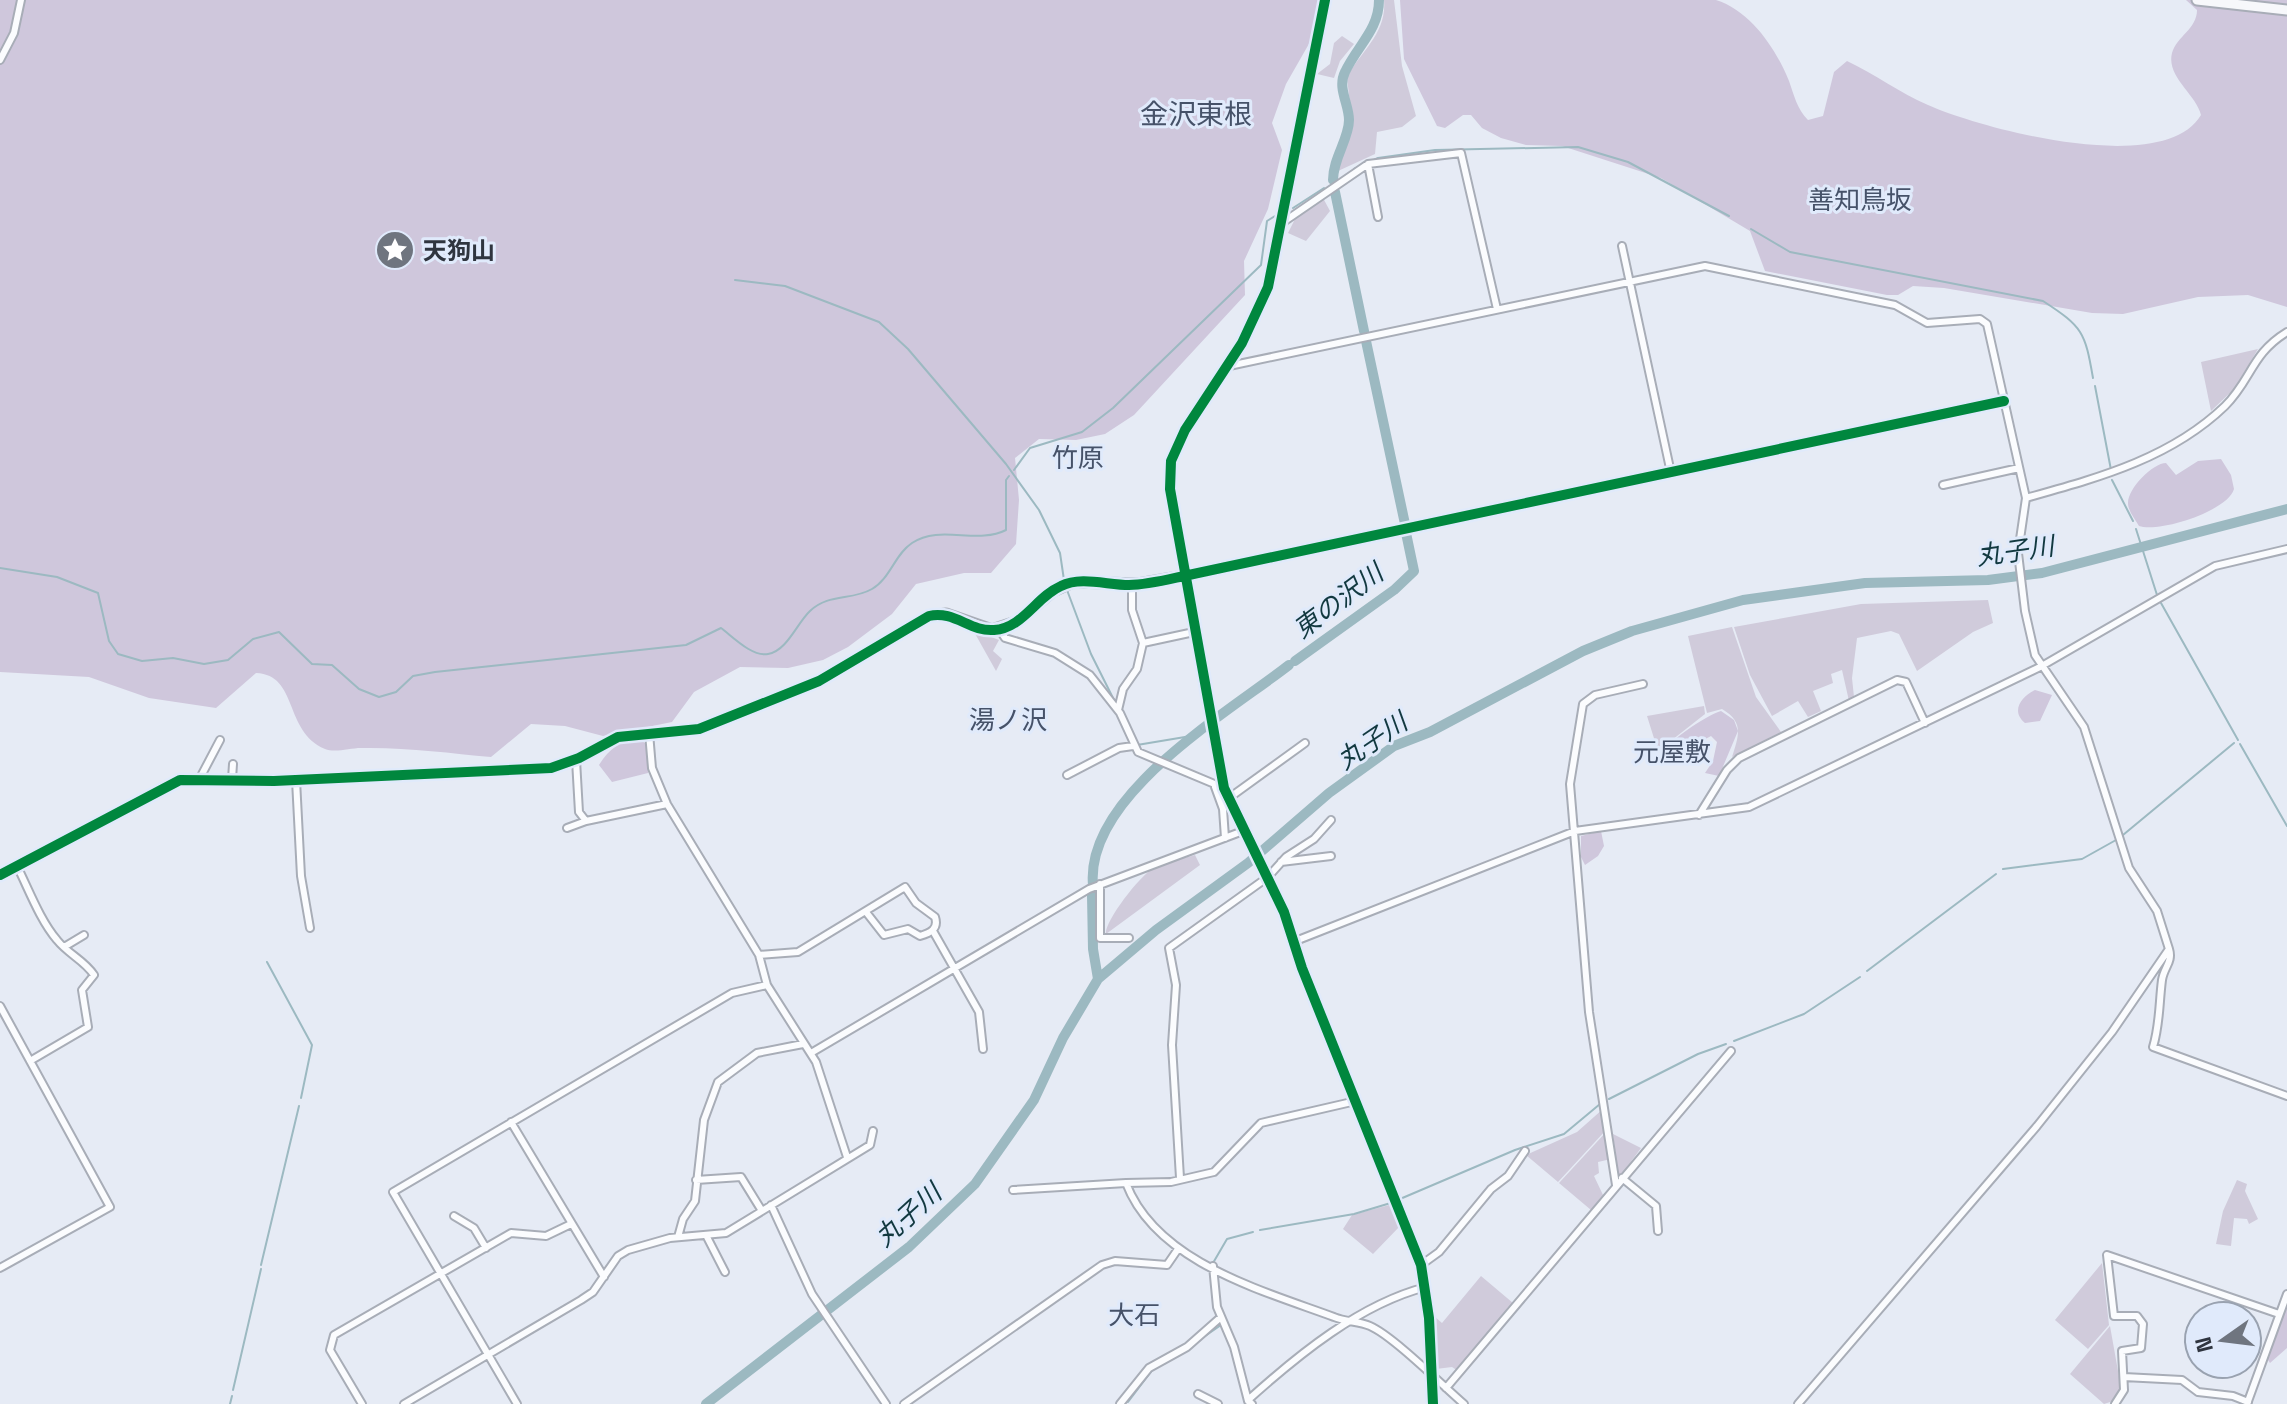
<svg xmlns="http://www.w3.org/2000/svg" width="2287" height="1404" font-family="'Space Grotesk','Noto Sans JP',sans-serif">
<rect width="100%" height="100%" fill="#e6ebf5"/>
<path fill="#d0cbdb" d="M 1384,0 L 1394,0 L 1402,66 L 1416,116 L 1402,127 L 1377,132 L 1375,154 L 1338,171 L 1352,123 L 1347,77 C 1362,50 1387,33 1384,0 Z
M 1342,36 L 1354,44 L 1340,61 L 1334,78 L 1317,74 L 1330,64 L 1334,43 Z
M 1323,198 L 1330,211 L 1306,241 L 1288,233 L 1295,219 Z
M 2258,349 L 2234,389 L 2211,411 L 2201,362 Z
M 1988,600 L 1993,623 L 1973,632 L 1917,671 L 1899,634 L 1891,631 L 1857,638 L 1852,678 L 1854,697 L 1849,701 L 1842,670 L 1831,674 L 1833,683 L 1813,691 L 1821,711 L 1808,717 L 1798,701 L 1772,716 L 1750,675 L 1734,627 L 1861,604 Z
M 1732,627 L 1756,697 L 1781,732 L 1732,757 C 1739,735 1744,722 1722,709 L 1707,713 L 1688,636 Z
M 973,630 L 999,640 L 993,651 L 1002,659 L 996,671 Z
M 1704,706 L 1705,714 L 1658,751 L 1647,716 Z
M 1195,855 L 1200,865 L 1106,934 C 1104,922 1139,877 1152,869 C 1163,861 1182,859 1195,855 Z
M 1603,1109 L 1606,1130 L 1558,1182 L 1526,1155 L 1577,1132 Z
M 1607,1131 L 1611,1159 L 1598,1162 L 1599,1173 L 1594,1176 L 1603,1195 L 1591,1210 L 1559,1183 Z
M 1613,1134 L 1641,1148 L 1621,1175 L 1618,1173 Z
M 2237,1180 L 2247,1184 L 2245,1191 L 2258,1219 L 2249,1224 L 2247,1219 L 2234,1218 L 2231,1246 L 2216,1244 L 2223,1211 Z
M 1393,1204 L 1401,1225 L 1373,1254 L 1343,1229 L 1352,1215 Z
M 2102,1263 L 2109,1325 L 2088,1349 L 2055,1320 Z
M 1481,1276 L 1513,1303 L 1458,1371 L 1452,1367 L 1436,1369 L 1434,1316 L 1442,1323 Z
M 2110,1326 L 2121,1388 L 2116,1400 L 2104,1404 L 2070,1374 Z"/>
<path fill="#cfc7dc" d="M 0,0 L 1318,0 L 1310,42 L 1286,84 L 1272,123 L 1282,150 L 1268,209 L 1244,261 L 1245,295 L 1134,415 L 1105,434 L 1076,440 L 1039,439 L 1015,458 L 1019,500 L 1016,544 L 991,573 L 964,573 L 916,584 L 892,614 L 848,647 L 823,660 L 788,668 L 740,667 L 694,692 L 672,722 L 603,736 L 565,726 L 531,724 L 491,757 C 449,753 404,747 361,748 C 350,748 335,753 325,749 C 283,731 299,675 256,673 L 216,708 L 149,698 L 89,677 L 0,672 Z
M 1400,0 L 1716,0 C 1751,11 1776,49 1789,81 C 1794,95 1797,109 1808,120 L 1823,116 L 1834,72 L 1847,61 C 1875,74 1900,93 1928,105 C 1982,129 2164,178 2201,115 C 2196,94 2166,77 2172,53 C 2177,36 2197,29 2197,10 L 2186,0 L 2287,0 L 2287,307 L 2248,295 L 2198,297 L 2123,314 L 2092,313 L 1944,288 L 1913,286 L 1898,295 L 1887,295 L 1765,271 L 1750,231 L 1661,178 L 1562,146 L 1526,145 L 1501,138 L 1482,128 L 1471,115 L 1463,115 L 1445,128 L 1437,126 L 1404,59 Z
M 2221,459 L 2231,475 L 2234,489 C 2228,511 2159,533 2139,526 C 2135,519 2128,511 2128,503 C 2128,488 2153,463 2166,463 L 2176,475 L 2198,461 Z
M 2035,690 L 2052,695 L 2040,721 L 2025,723 C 2010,711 2022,696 2035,690 Z
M 1721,711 L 1734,720 L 1738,731 L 1719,776 L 1705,773 L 1713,761 L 1717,742 L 1711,736 L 1668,759 L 1661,758 C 1663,743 1707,715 1721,711 Z
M 640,740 L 653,748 L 654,760 L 648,773 L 612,782 L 599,765 C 609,749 621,739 640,740 Z
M 1601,831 L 1604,846 L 1598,856 L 1585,865 L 1581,857 L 1581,836 Z
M 2287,1301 L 2287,1348 L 2270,1363 L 2268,1360 Z"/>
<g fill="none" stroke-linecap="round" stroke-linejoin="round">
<path stroke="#9cb9c1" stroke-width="2" d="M 1354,169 L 1378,158 L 1435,150 L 1578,147 L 1628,162 L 1729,216
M 1293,208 L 1324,188
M 1751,229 L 1790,252 L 2043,301 C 2083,327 2085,332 2093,378
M 735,280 L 785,286 L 879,322 L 908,349 L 1006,464 L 1039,510 L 1060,553 L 1064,580
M 2095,386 L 2111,470
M 1014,470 L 1030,448 L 1082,432 L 1113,408 L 1261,265 L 1267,221 L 1275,216
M 2112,480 L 2133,521
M 2136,529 L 2157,595
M 0,568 L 57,577 L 98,593 L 109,641 L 118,654 L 142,661 L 173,658 L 204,664 L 228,660 L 253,639 L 279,632 L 312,664 L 332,665 L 359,689 L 379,697 L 396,692 L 413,676 L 435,672 L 686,645 L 721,628 C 733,637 752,657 768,654 C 787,651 797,623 810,611 C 829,593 851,601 872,589 C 890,579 895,554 912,543 C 940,524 977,545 1006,530 L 1006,480 L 1009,476
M 1067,590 L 1091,654 L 1114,700
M 2161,603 L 2238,740
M 2240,744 L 2287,826
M 1137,745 L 1197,735
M 2123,835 L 2234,743
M 2003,869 L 2082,859 L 2116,840
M 267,962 L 312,1045 L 301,1098
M 1867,971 L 1996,874
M 1734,1041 L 1804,1014 L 1860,977
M 1609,1099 L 1698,1054 L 1726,1044
M 1400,1199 L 1515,1150 L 1564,1134 L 1600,1104
M 1260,1230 L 1354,1214 L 1394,1202
M 1213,1263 L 1227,1239 L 1253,1232
M 261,1265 L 299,1106
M 1172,1359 L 1221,1325
M 233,1390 L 261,1269
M 1128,1402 L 1153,1369
M 230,1404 L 232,1396"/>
<path stroke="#9cb9c1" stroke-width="10" d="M 1333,180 C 1333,158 1349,139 1349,120 C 1349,104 1337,88 1345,72 C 1357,46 1379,30 1379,0
M 1335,192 L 1364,331
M 1366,341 L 1405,524
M 1295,661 L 1394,590 L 1414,571 L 1406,533
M 1093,885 C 1085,796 1226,714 1289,665
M 1092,896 L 1093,949 L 1098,979
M 706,1404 L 909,1247 L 975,1184 L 1034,1100 L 1063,1038 L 1098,979 L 1156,930 L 1248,863 L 1329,793 L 1394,746 L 1430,732 L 1583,651 L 1632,631 L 1743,600 L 1865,583 L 1988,580 L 2042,573 L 2287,509"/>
<defs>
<path id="street" d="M 0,60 L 14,33 L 21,0
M 1368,164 L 1378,217
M 1282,223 L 1368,164 L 1461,153 L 1497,309
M 1622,246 L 1671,473
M 1229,366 L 1705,266 L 1895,305 L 1927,323 L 1980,319 L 1987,324 L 2026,498 L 2018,553 L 2025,611 L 2035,655 L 2084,727 L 2129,868 L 2157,911 L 2169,949 L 2112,1032 L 2037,1126 L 1798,1404
M 1943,485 L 2019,468
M 2026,498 C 2097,478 2170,459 2225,406 C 2252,379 2251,354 2287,332
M 1184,576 L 2004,401
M 1132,584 L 1132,610 L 1143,643
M 999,629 L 1005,638 L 1055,653 L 1090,675 L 1120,713 L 1138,752 L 1224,788
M 1118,710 L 1123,689 L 1137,669 L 1143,643 L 1194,632
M 649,733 L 652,768 L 667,804 L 759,955 L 767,985 L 816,1062 L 847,1157
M 576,760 L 579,812 L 586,821 L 667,804
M 1067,775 L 1119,748 L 1133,746
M 200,778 L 220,740
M 232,779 L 233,764
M 296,780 L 301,876 L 310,928
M 1215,787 L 1223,809 L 1225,838
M 1229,798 L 1305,743
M 1699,815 L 1727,770 L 1739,758 L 1897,680 L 1906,682 L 1925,723
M 567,828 L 586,821
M 1281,862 L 1331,856
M 17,866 C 29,890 40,920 57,940 C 68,954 84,960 94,975 L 82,990 L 88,1027 L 30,1061
M 1100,884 L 1100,938 L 1129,938
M 933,931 L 979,1012 L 983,1049
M 1293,942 L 1575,831 L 1749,807 L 2040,667 L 2215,566 L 2287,549
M 64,947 L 84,935
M 2169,949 C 2173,962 2164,967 2162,980 C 2159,1003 2160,1024 2153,1047 L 2287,1096
M 759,955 L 798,952 L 905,887 L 916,903 L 935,917 C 939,929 930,933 920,936 L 908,929 L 884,935 L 866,912
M 0,1006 L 110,1207 L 0,1268
M 811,1053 L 1089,889 L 1243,831
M 511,1122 L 604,1277
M 1180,1178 L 1172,1045 L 1176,985 L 1169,948 L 1268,877 L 1286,857 L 1314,839 L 1331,820
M 1622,1178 L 1656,1206 L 1658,1231
M 696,1180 L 741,1177 L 762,1211
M 1126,1183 L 1171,1182 L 1214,1172 L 1261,1123 L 1356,1101
M 1616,1185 L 1589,1012 L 1570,784 L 1583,704 L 1595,695 L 1643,684
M 1013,1190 L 1126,1183 C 1156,1262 1261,1290 1334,1317 C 1346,1322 1359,1321 1370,1326 C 1393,1336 1443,1386 1464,1404
M 771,1205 L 812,1294 L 886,1404
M 454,1216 L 474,1228 L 486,1248
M 678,1237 L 683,1219 L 695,1201 L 704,1120 L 718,1082 L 757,1053 L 803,1044
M 707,1237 L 725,1272
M 1421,1265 L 1439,1252 L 1491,1189 L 1508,1176 L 1525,1151
M 1213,1266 L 1217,1307 L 1234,1347 L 1248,1401
M 2124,1377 L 2182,1380 L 2198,1392 L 2233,1396 L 2248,1402
M 1446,1388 L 1731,1051
M 1198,1394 L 1218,1404
M 362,1404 L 330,1350 L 334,1335 L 511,1233 L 546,1236 L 571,1224
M 404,1404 L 581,1300 L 593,1292 L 618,1256 L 628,1250 L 670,1238 L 726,1233 L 870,1145 L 873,1131
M 517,1404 L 393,1192 L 732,993 L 767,985
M 904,1404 L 1102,1265 L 1115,1261 L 1167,1265 L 1178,1249
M 1120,1404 L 1149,1368 L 1187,1347 L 1221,1317
M 1252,1404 L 1248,1400 C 1298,1355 1360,1304 1426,1287
M 2115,1404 L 2124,1390 L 2122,1351 L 2141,1348 L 2143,1324 L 2137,1316 L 2114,1316 L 2107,1255 L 2279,1314
M 2247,1404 L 2287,1294"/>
<path id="secondary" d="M 1325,0 L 1268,287 L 1242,343 L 1185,430 L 1171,461 L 1170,489 L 1224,788 L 1284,912 L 1302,968 L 1421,1265 L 1429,1318 L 1433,1404
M 2197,0 L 2287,10
M 0,875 L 180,780 L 274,781 L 551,768 L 579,758 L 618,737 L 699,729 L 819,681 L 929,616 L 946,614 L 992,630 L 1016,622 L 1053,591 L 1073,582 L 1138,584 L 1184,576"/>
</defs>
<use href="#street" stroke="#a8adb7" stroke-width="10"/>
<use href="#secondary" stroke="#a8adb7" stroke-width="13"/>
<use href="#street" stroke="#fbfcfe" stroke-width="6"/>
<use href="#secondary" stroke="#f7f8fb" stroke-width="9"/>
<defs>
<path id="cycleway" d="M 1325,0 L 1268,287 L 1242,343 L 1185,430 L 1171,461 L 1170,489 L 1224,788 L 1284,912 L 1302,968 L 1421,1265 L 1429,1318 L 1433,1404
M 0,875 L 180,780 L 274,781 L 551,768 L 579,758 L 618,737 L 699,729 L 819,681 L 929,616 C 954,610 970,632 994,630 C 1023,628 1036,597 1061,586 C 1081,576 1107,585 1129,585 C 1147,585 1166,580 1184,576 L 2004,401"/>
</defs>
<use href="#cycleway" stroke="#e0eafb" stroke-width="15"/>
<use href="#cycleway" stroke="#00873e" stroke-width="10"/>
</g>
<defs>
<symbol id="sight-disc" viewBox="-11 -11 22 22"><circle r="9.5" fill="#6f757f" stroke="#e0eafb"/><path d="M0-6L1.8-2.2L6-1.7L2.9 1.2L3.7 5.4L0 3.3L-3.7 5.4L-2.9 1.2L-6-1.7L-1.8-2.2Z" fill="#fff"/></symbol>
</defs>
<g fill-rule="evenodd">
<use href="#sight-disc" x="373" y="228" width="44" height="44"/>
</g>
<g text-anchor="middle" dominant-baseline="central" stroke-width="6" stroke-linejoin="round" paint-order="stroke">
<g font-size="24" font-weight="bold" fill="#2f353f" stroke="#e0eafb" text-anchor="start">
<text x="423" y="250">天狗山</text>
</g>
<g font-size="26" fill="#465269" stroke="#e0eafb">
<text x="1860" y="200">善知鳥坂</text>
<text x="1078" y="458">竹原</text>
<text x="1008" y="720">湯ノ沢</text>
<text x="1672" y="752">元屋敷</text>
<text x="1134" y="1315">大石</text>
</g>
<g font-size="26" font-style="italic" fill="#123940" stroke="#e0eafb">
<text transform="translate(2015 551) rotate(-8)">丸子川</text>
<text transform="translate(1338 601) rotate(-37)">東の沢川</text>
<text transform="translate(1372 741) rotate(-34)">丸子川</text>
<text transform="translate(908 1215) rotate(-42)">丸子川</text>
</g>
<g font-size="28" fill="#465269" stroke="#e0eafb">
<text x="1196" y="114">金沢東根</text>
</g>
</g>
<g transform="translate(2223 1340) rotate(256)"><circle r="38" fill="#e0eafb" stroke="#99a2b0" stroke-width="2"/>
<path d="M0-6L14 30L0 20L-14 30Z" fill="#6f757f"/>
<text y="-12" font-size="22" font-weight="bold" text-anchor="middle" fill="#2f353f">N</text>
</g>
</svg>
